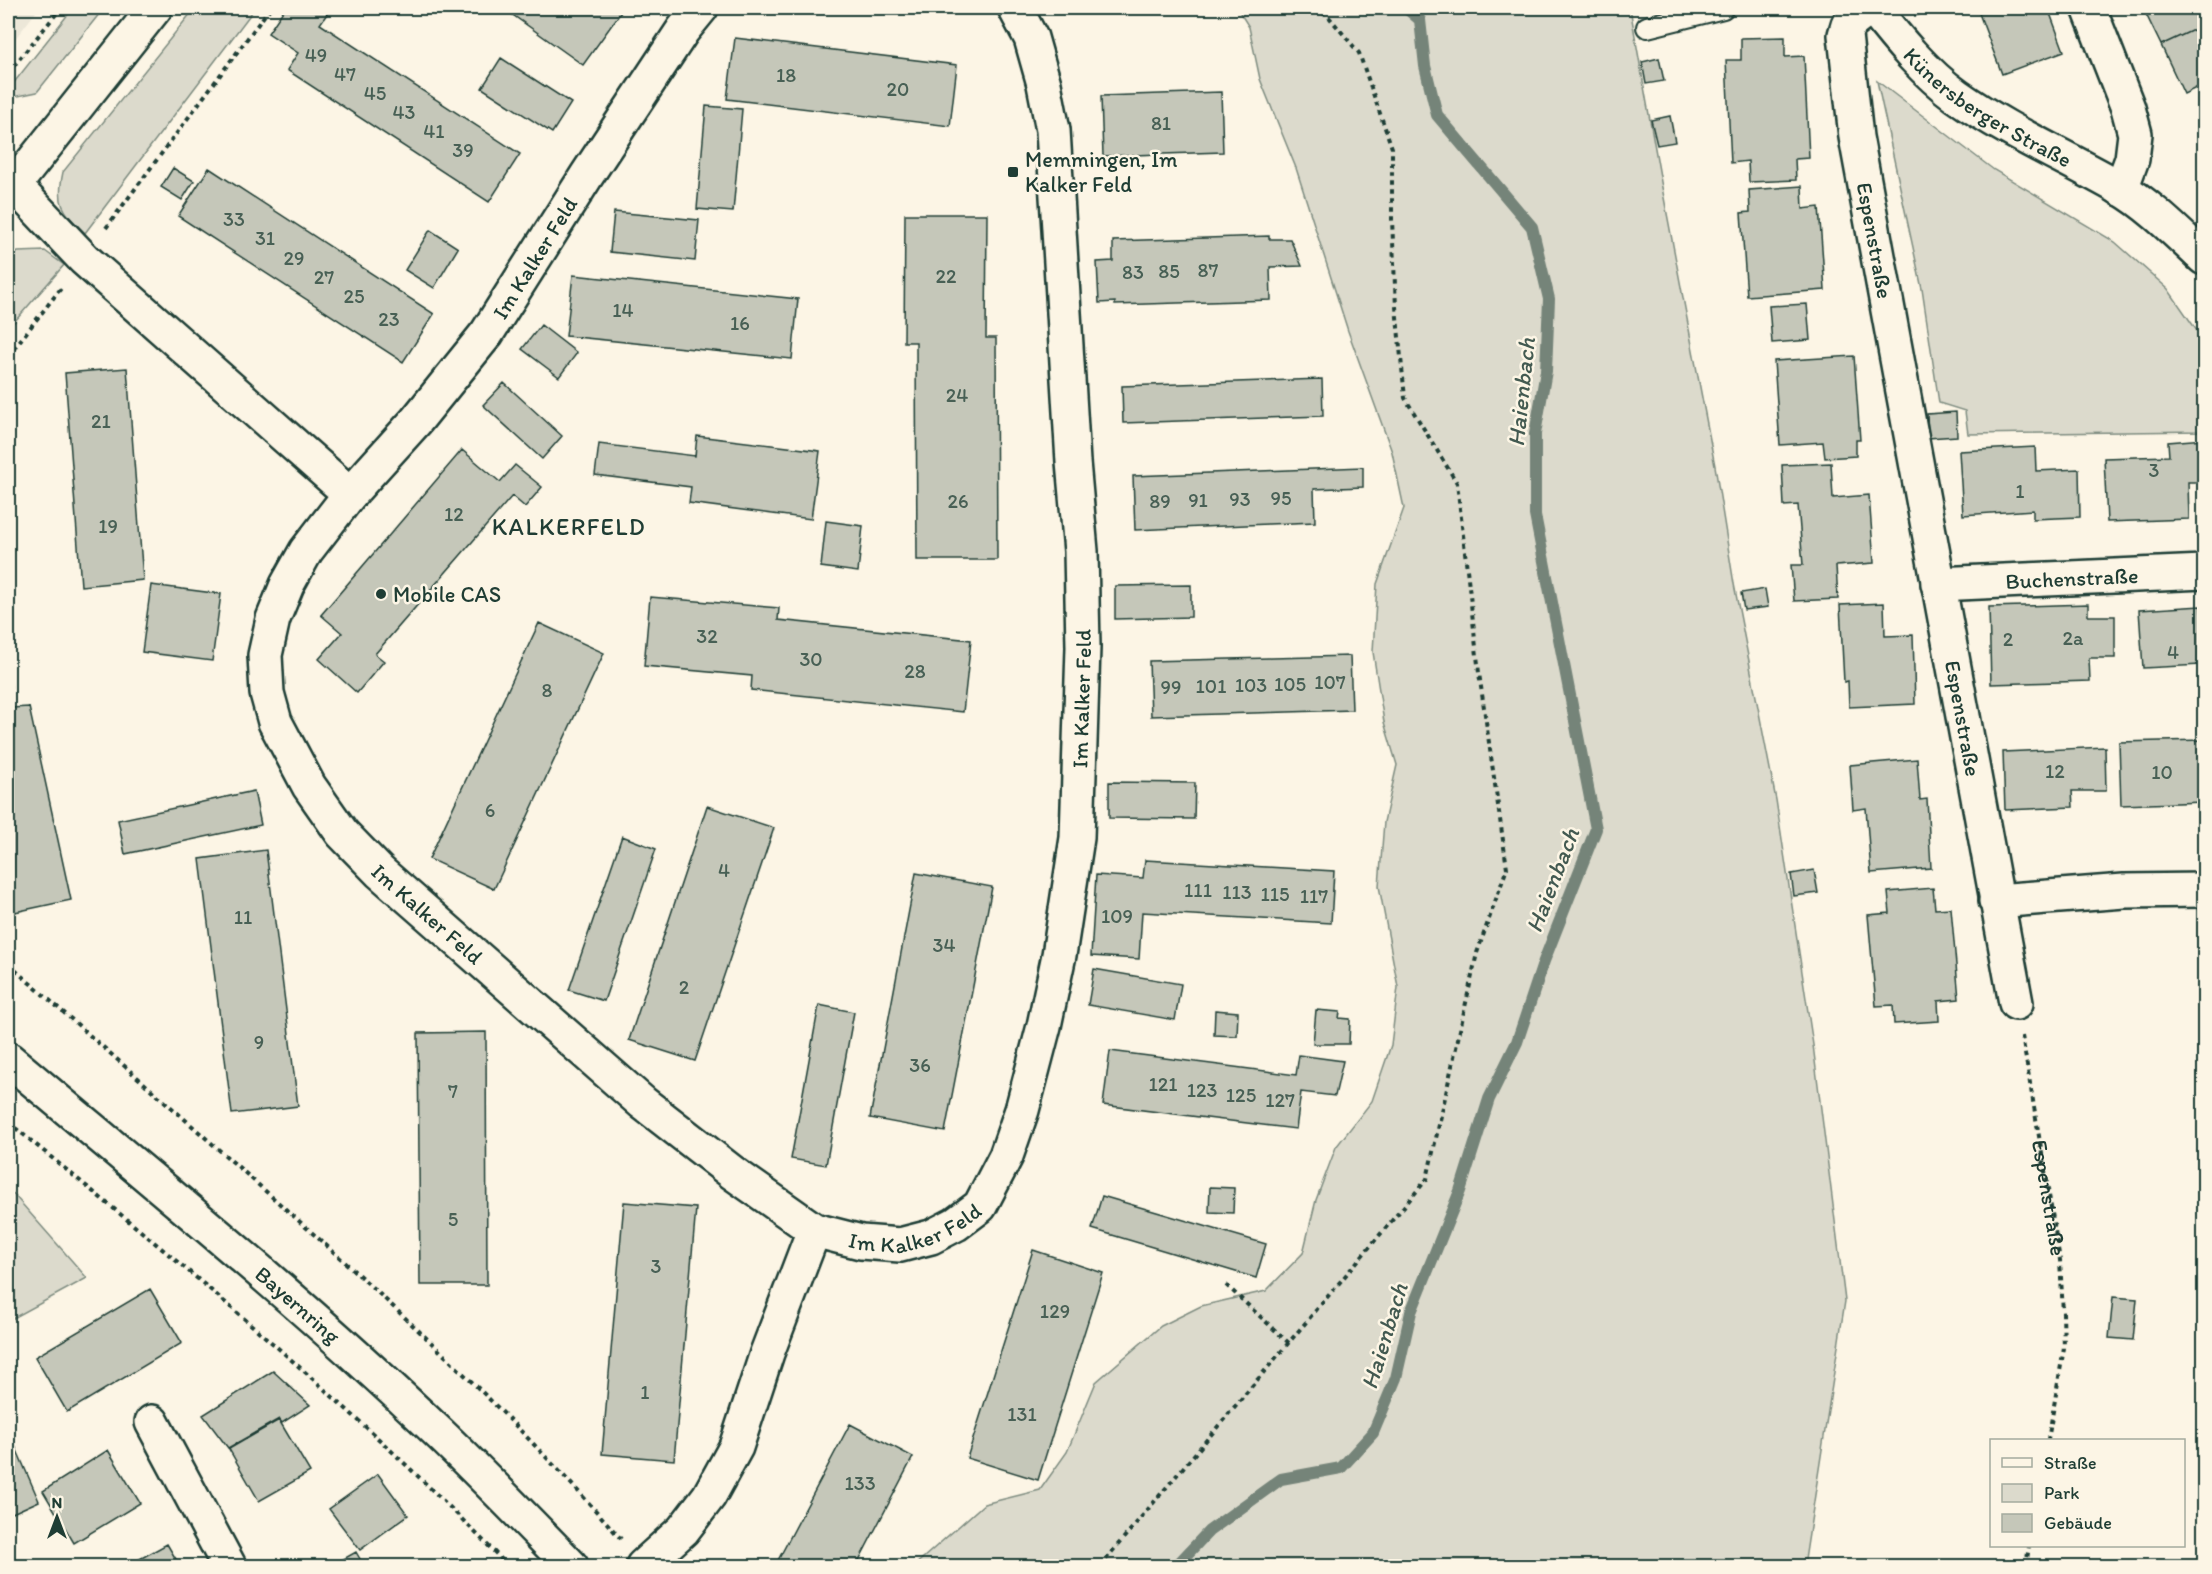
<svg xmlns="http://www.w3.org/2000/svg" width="2212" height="1574" font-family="Itim,sans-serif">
<rect width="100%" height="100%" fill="#fcf5e5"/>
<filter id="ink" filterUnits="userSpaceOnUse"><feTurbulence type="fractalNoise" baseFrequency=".0167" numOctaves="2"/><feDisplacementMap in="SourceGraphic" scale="12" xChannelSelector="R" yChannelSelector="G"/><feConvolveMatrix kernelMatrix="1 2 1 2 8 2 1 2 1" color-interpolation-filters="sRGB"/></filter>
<g filter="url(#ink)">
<path fill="#ece7d8" d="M 8,8 L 39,8 L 8,48 Z"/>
<path fill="#dcdacc" stroke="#7e8c80" stroke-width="1.5" d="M 73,8 L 104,8 L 37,92 L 8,98 L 8,90 Z
M 195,8 L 255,8 L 85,233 C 62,210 56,205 63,172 Z
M 1237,8 L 1630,8 L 1661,182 L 1715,466 L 1734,584 L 1776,800 L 1813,1045 L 1845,1301 L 1804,1566 L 914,1566 L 984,1504 L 1040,1490 L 1067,1452 L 1096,1382 L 1161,1326 L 1201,1306 L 1266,1291 L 1303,1253 L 1316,1200 L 1336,1147 L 1372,1101 L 1391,1045 L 1398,987 L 1379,886 L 1384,822 L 1397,765 L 1384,722 L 1373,652 L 1377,584 L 1404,508 L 1392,452 L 1348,331 L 1296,168 L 1260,79 L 1249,27 Z
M 1877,81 L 1994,170 L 2115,242 L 2168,289 L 2204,341 L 2204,431 L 1968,434 L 1965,411 L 1939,403 L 1922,289 Z
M 45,251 L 64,265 L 8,329 L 8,258 L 18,252 Z
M 8,1188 L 87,1278 L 8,1321 Z"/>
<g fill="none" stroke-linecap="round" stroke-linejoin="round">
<path stroke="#758479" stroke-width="12" d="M 1176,1566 L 1209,1531 L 1281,1479 L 1341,1468 L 1373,1433 L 1396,1378 L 1411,1312 L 1460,1191 L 1489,1099 L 1517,1042 L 1544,961 L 1596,829 L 1535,515 L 1535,434 L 1546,371 L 1549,299 L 1532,227 L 1437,115 L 1425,66 L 1420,20 L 1406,8"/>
</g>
<path fill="#c5c7b9" stroke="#1f3d34" stroke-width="1.5" d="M 285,8 L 331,8 L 320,24 L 520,154 L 489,202 L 287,70 L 298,53 L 268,33 Z
M 503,8 L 614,8 L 621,12 L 583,65 Z
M 869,8 L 933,8 L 932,14 Z
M 1913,8 L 1939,8 L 1915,16 Z
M 1977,8 L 2048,8 L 2064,51 L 2002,74 Z
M 2143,8 L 2204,8 L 2204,25 L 2161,45 Z
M 2204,25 L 2204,84 L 2184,94 L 2161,45 Z
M 1785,37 L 1785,57 L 1804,56 L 1809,158 L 1795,159 L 1796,180 L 1749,182 L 1748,161 L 1731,163 L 1726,60 L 1741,60 L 1741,38 Z
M 735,38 L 957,65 L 950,126 L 727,99 Z
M 501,58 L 571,103 L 552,133 L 482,88 Z
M 1659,58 L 1664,81 L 1646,84 L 1642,62 Z
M 1221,92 L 1223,152 L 1103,156 L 1101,96 Z
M 706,106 L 742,109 L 733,212 L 697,209 Z
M 1670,116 L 1675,142 L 1657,145 L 1651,120 Z
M 173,168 L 194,181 L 182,200 L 161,187 Z
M 209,168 L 434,314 L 403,362 L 178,216 Z
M 1802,186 L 1803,209 L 1819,207 L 1825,290 L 1747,296 L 1741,213 L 1750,212 L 1749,190 Z
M 614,212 L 699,220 L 695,261 L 610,252 Z
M 905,214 L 987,214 L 986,338 L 996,338 L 997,560 L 917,560 L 916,342 L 904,342 Z
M 430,230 L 458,248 L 434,288 L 405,270 Z
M 1269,236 L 1269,239 L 1290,239 L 1302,266 L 1270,267 L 1271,300 L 1115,305 L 1115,302 L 1099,303 L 1097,262 L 1113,261 L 1113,241 Z
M 573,275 L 798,299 L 792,359 L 566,336 Z
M 1807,304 L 1810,340 L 1772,343 L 1769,306 Z
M 541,325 L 577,353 L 559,377 L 522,349 Z
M 1854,356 L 1860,440 L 1856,440 L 1856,456 L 1825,458 L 1823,442 L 1780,445 L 1774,361 Z
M 127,368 L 143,580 L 81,586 L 65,373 Z
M 1322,379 L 1323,416 L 1123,423 L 1122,386 Z
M 504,383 L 562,436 L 542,459 L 483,405 Z
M 1956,412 L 1957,436 L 1928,438 L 1927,414 Z
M 697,436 L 820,451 L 811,519 L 689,503 L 691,487 L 595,475 L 599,444 L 695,456 Z
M 2204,439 L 2204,482 L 2188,482 L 2189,519 L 2107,522 L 2104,458 L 2169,456 L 2168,442 Z
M 2035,447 L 2036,471 L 2079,469 L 2080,517 L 2033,519 L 2033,510 L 1963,515 L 1959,451 Z
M 462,450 L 500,482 L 515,465 L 542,487 L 525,507 L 512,496 L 375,654 L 384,661 L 357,693 L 319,659 L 342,633 L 321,615 Z
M 1831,463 L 1833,498 L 1869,495 L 1874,563 L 1836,566 L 1838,599 L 1794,601 L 1791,565 L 1803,565 L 1798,505 L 1784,506 L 1782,465 Z
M 1363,467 L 1363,487 L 1314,489 L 1315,522 L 1135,530 L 1133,476 Z
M 826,521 L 863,526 L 858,572 L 821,567 Z
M 151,585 L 221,594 L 212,661 L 142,652 Z
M 1191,585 L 1191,617 L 1115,619 L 1115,586 Z
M 1765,589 L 1768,607 L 1744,610 L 1741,593 Z
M 650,597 L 779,608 L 778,620 L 971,640 L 963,712 L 751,690 L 752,676 L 644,666 Z
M 8,601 L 11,708 L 29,707 L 71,900 L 10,913 L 8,900 Z
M 1884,603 L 1885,636 L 1913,635 L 1915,704 L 1849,707 L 1848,681 L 1844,682 L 1840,605 Z
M 2088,604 L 2088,616 L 2115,616 L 2115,658 L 2089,658 L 2090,681 L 1991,684 L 1989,607 Z
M 2201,606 L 2204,639 L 2204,683 L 2201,684 L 2201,665 L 2143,668 L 2139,610 Z
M 539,623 L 604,653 L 494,889 L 429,859 Z
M 1350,656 L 1352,710 L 1151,716 L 1149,661 Z
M 2204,740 L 2204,802 L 2121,805 L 2119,742 Z
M 2105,747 L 2106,791 L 2072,791 L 2073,807 L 2005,810 L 2003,752 Z
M 1917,759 L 1920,800 L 1927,799 L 1931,868 L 1871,873 L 1866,808 L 1853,810 L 1850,765 Z
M 1109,782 L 1195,783 L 1194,819 L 1109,818 Z
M 254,791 L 261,825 L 125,854 L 118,820 Z
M 707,806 L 774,828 L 695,1061 L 629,1040 Z
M 622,836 L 656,849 L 604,1001 L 569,990 Z
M 266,850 L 298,1106 L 232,1114 L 200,859 Z
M 1145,860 L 1334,871 L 1331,923 L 1142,912 L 1139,959 L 1091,956 L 1096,875 L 1143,878 Z
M 1814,870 L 1818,893 L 1794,896 L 1791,874 Z
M 916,873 L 992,887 L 945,1132 L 870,1118 Z
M 1933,888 L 1935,909 L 1951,908 L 1959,999 L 1938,1001 L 1939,1021 L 1894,1024 L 1893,1005 L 1876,1006 L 1868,915 L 1890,913 L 1888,892 Z
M 1094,969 L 1181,984 L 1175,1020 L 1088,1005 Z
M 819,1005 L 854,1012 L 826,1165 L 791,1159 Z
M 1215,1010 L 1238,1012 L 1237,1036 L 1214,1035 Z
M 1316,1010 L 1340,1012 L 1339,1018 L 1350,1019 L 1349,1044 L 1313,1044 Z
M 486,1032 L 487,1285 L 420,1285 L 418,1033 Z
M 1110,1051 L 1296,1075 L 1299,1055 L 1343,1061 L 1335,1096 L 1301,1092 L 1296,1129 L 1103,1105 Z
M 1210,1187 L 1234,1188 L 1233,1213 L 1209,1212 Z
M 1102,1196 L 1266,1244 L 1256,1278 L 1092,1229 Z
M 624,1202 L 696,1208 L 674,1460 L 602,1454 Z
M 1033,1250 L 1103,1273 L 1038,1480 L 967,1458 Z
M 150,1289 L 182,1343 L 67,1412 L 35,1357 Z
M 2113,1297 L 2137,1299 L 2133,1340 L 2109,1338 Z
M 273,1371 L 310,1405 L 282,1423 L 279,1419 L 228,1448 L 203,1415 Z
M 279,1420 L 310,1472 L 259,1501 L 229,1449 Z
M 850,1424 L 913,1457 L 856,1566 L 775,1566 Z
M 9,1432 L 39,1501 L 8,1515 L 8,1433 Z
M 108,1450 L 140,1503 L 74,1543 L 43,1491 Z
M 378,1474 L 408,1515 L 360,1550 L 329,1509 Z
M 167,1544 L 180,1566 L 127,1566 Z
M 356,1552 L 364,1566 L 331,1566 Z"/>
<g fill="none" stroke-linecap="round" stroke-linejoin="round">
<defs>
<path id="service" d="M 1647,27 L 1723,8"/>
<g id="minor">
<path id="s2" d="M 701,8 L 683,30 L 587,175 L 487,333 L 416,421 L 350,494 L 306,551 L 287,585 L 273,619 L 265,655 L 267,693 L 275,722 L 309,786 L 342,833 L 380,872 L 643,1103 L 733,1173 L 814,1230 L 861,1242 L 900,1245 L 931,1237 L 956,1224 L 980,1206 L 1006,1156 L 1022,1110 L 1044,1026 L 1059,955 L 1077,838 L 1083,647 L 1081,551 L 1073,462 L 1053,130 L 1044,84 L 1031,38 L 1015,8"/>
<path id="s3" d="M 1870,8 L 1848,25 L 1845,35 L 1856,137 L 2016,1003"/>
<path id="s4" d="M 1873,8 C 1897,39 1925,73 1957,96 C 2008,132 2066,157 2120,188 C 2151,206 2178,234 2204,258"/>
<path d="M 2089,8 L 2128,108 L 2135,134 L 2132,159 L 2121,189"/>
<path d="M 14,185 L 84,259 L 350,494"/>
<path id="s5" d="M 1938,584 L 2204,572"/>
<path d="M 1996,901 L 2124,891 L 2204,890"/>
<path d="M 152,1422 L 229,1566"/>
<path d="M 643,1566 L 683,1530 L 709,1496 L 736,1447 L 767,1353 L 814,1230"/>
</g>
<g id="secondary">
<path d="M 8,193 L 155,8"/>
<path id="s6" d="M 8,1059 C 154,1182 302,1302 440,1434 C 485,1477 528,1522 571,1566"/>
</g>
</defs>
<use href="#service" stroke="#1f3d34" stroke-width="24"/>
<use href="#minor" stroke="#1f3d34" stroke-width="38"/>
<use href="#secondary" stroke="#1f3d34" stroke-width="38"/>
<g stroke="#1f3d34" stroke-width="4" stroke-dasharray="4.5 4.5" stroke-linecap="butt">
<path d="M 8,73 L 61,8"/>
<path d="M 106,228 L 270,8"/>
<path d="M 8,356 L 62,287"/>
<path d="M 8,964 C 90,1035 172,1108 253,1180 C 382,1294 508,1410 621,1539"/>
<path id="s1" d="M 2022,1036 L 2060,1260 L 2063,1313 L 2064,1348 L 2048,1440"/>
<path d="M 8,1122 C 181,1263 353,1405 508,1566"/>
<path d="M 1226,1285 L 1289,1343"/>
<path d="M 1100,1566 L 1427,1179 L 1477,953 L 1507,868 L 1479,673 L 1457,483 L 1405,398 L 1396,307 L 1392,220 L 1392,148 L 1359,53 L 1329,17 L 1313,8"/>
<path d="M 2026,1566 L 2029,1546"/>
</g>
<use href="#service" stroke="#fcf5e5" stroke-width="20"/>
<use href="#minor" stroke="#fcf5e5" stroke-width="33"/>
<use href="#secondary" stroke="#fcf5e5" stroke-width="33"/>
</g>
</g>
<g fill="#1f3d34" stroke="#fcf5e5" stroke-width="2">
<rect x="1007" y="166" width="12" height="12" rx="3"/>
<circle cx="381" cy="594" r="6"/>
</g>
<g text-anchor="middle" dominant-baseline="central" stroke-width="5" stroke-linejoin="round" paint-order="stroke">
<g font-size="20" fill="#486055">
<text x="316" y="55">49</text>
<text x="345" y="74">47</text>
<text x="786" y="75">18</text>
<text x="898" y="89">20</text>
<text x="375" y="93">45</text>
<text x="404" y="112">43</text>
<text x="1161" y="123">81</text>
<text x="434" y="131">41</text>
<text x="463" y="150">39</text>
<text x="234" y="219">33</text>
<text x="265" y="238">31</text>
<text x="294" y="258">29</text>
<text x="1208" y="270">87</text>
<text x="1169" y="271">85</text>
<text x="1133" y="272">83</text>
<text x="946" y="276">22</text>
<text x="324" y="277">27</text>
<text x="354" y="296">25</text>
<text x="623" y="310">14</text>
<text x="389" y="319">23</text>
<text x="740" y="323">16</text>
<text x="957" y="395">24</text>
<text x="101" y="421">21</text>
<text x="2154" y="470">3</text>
<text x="2020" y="491">1</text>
<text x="1281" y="498">95</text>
<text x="1240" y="499">93</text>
<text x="1198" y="500">91</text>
<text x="958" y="501">26</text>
<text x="1160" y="501">89</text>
<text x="454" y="514">12</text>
<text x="108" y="526">19</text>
<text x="707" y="636">32</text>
<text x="2073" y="638">2a</text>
<text x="2008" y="639">2</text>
<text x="2173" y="652">4</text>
<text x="811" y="659">30</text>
<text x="915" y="671">28</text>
<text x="1330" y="682">107</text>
<text x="1290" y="684">105</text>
<text x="1251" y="685">103</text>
<text x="1211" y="686">101</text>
<text x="1171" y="687">99</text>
<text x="547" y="690">8</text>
<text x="2055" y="771">12</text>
<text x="2162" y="772">10</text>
<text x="490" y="810">6</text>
<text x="724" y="870">4</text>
<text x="1198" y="890">111</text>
<text x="1237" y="892">113</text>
<text x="1275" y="894">115</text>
<text x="1314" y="896">117</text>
<text x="1117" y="916">109</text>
<text x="243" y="917">11</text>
<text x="944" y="945">34</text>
<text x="684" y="987">2</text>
<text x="259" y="1042">9</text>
<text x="920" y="1065">36</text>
<text x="1163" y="1084">121</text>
<text x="1202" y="1090">123</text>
<text x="453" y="1091">7</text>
<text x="1241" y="1095">125</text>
<text x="1280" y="1100">127</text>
<text x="453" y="1219">5</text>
<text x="656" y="1266">3</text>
<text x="1055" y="1311">129</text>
<text x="645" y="1392">1</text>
<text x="1022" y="1414">131</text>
<text x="860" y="1483">133</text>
</g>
<g font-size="22" fill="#1f3d34" stroke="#fcf5e5">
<text stroke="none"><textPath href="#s4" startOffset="154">Künersberger Straße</textPath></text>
<text stroke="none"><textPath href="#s3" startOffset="246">Espenstraße</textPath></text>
<text transform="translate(535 258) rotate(-58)">Im Kalker Feld</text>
<text stroke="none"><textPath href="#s5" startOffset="134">Buchenstraße</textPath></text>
<text stroke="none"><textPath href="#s2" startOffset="2301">Im Kalker Feld</textPath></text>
<text stroke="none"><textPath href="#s3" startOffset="732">Espenstraße</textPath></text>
<text stroke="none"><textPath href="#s2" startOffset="1101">Im Kalker Feld</textPath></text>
<text stroke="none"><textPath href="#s1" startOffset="164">Espenstraße</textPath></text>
<text stroke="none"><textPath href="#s2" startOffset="1707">Im Kalker Feld</textPath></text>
<text stroke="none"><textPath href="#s6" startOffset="380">Bayernring</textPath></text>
</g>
<g font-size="22" fill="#1f3d34" stroke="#fcf5e5" text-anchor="start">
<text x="1025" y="159">Memmingen, Im<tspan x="1025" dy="25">Kalker Feld</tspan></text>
<text x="393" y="594">Mobile CAS</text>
</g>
<g font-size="24" font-style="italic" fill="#435a51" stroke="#fcf5e5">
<text transform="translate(1521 392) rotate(-84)">Haienbach</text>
<text transform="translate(1552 880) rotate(-69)">Haienbach</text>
<text transform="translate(1384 1336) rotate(-73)">Haienbach</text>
</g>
<g font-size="24" letter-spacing="1.5" fill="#1f3d34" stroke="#fcf5e5">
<text x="569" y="526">KALKERFELD</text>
</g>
</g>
<rect width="2212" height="1574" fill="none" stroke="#fcf5e5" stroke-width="30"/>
<rect x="15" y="15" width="2182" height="1544" fill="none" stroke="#1f3d34" stroke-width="2" filter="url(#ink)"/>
<rect x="1990" y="1439" width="195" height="108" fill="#fcf5e5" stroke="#a4ab9e" stroke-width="1.5"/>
<rect x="2002" y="1458" width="30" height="9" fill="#fcf5e5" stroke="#a4ab9e" stroke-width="1.5"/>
<text x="2044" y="1469" font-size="18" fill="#1f3d34">Straße</text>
<rect x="2002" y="1484" width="30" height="18" fill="#dcdacc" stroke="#a4ab9e" stroke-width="1.5"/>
<text x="2044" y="1499" font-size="18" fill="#1f3d34">Park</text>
<rect x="2002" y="1514" width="30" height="18" fill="#c5c7b9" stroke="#a4ab9e" stroke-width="1.5"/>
<text x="2044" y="1529" font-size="18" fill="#1f3d34">Gebäude</text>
<g transform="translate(57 1517)" stroke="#fcf5e5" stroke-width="4.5" paint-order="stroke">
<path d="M0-4.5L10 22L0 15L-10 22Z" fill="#1f3d34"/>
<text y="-9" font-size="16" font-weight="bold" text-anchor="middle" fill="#1f3d34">N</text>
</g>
</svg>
